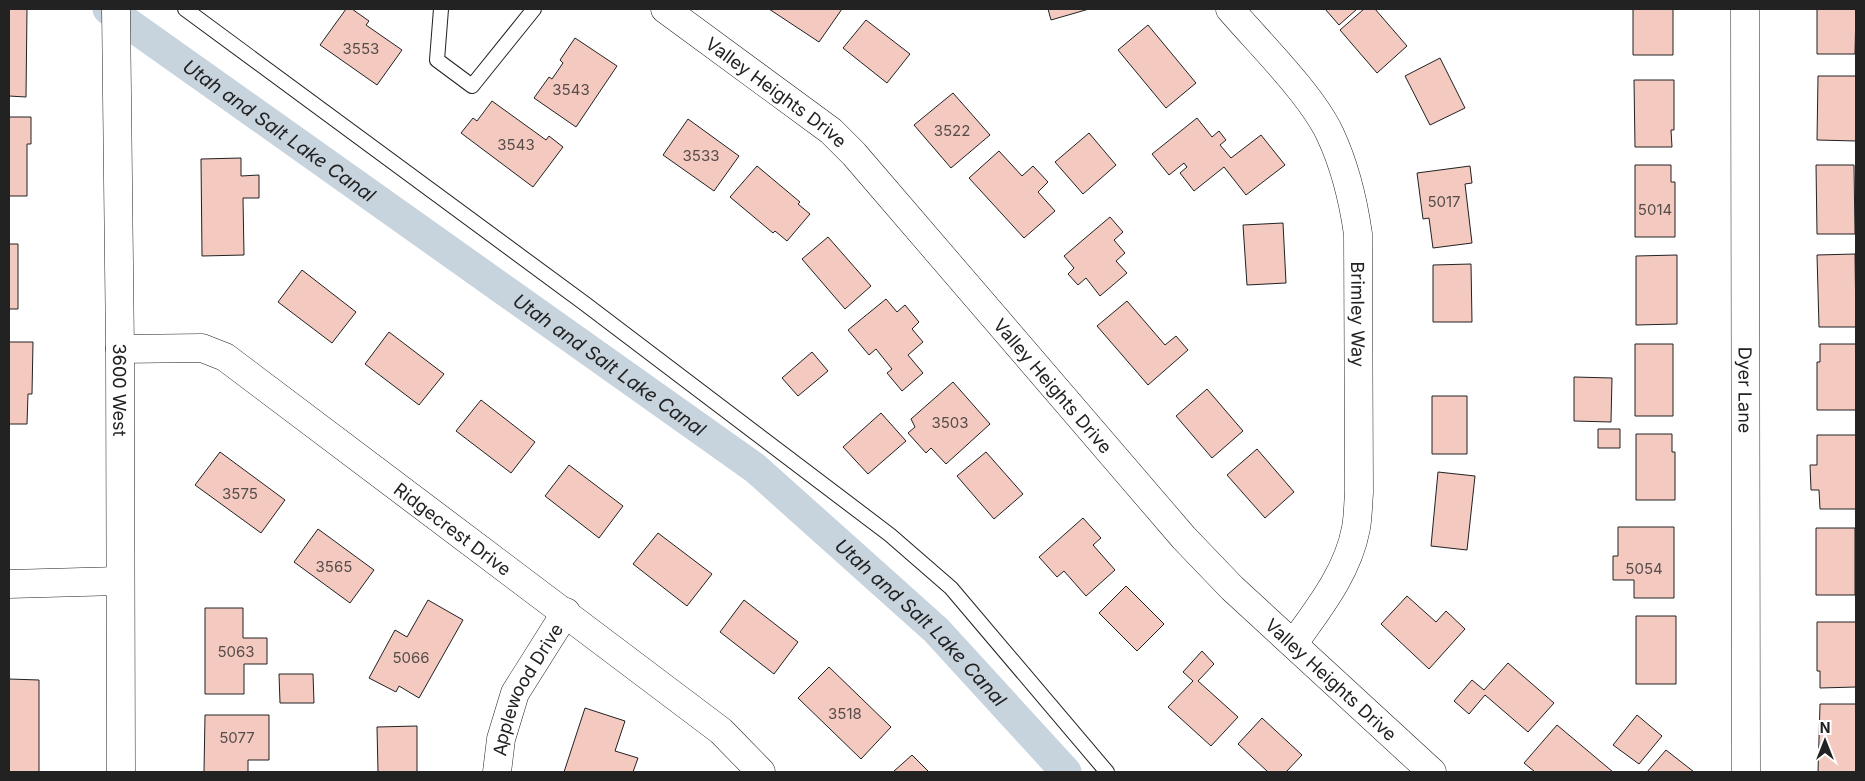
<svg xmlns="http://www.w3.org/2000/svg" width="1865" height="781" font-family="Inter,sans-serif">
<rect width="100%" height="100%" fill="#fff"/>
<g fill="none" stroke-linecap="round" stroke-linejoin="round">
<path stroke="#c7d3dd" stroke-width="31" id="s1" d="M 108,9 L 755,468 L 936,630 L 1066,772"/>
</g>
<path fill="#f3c9c0" stroke="#222" d="M 9,9 L 27,9 L 26,97 L 9,96 Z
M 346,9 L 352,9 L 369,21 L 366,25 L 402,50 L 377,85 L 320,45 Z
M 769,9 L 842,9 L 819,42 Z
M 1048,9 L 1089,9 L 1051,20 Z
M 1325,9 L 1357,9 L 1339,25 Z
M 1364,9 L 1375,9 L 1407,46 L 1377,73 L 1340,30 Z
M 1633,9 L 1673,9 L 1673,55 L 1633,55 Z
M 1817,9 L 1856,9 L 1855,54 L 1817,54 Z
M 866,20 L 910,54 L 887,83 L 843,48 Z
M 1148,25 L 1196,83 L 1166,108 L 1118,50 Z
M 575,38 L 617,66 L 576,127 L 534,98 L 549,77 L 552,79 L 563,63 L 560,60 Z
M 1440,58 L 1465,108 L 1430,125 L 1405,76 Z
M 1818,76 L 1856,76 L 1856,141 L 1817,140 Z
M 1634,80 L 1674,80 L 1674,130 L 1671,130 L 1672,147 L 1635,147 Z
M 953,93 L 990,135 L 951,168 L 914,125 Z
M 492,101 L 546,140 L 549,136 L 563,147 L 533,187 L 461,133 L 473,118 L 477,121 Z
M 9,117 L 31,117 L 31,144 L 27,144 L 27,196 L 9,196 Z
M 1197,118 L 1212,137 L 1219,131 L 1226,140 L 1220,145 L 1231,158 L 1261,135 L 1285,165 L 1246,195 L 1224,167 L 1194,191 L 1180,173 L 1187,167 L 1184,163 L 1169,175 L 1152,154 Z
M 688,119 L 739,156 L 714,191 L 663,155 Z
M 1089,133 L 1116,165 L 1083,194 L 1055,162 Z
M 999,151 L 1022,176 L 1033,166 L 1048,182 L 1038,192 L 1055,211 L 1024,238 L 969,178 Z
M 241,158 L 241,176 L 259,175 L 259,198 L 243,198 L 244,255 L 202,256 L 201,159 Z
M 1635,165 L 1671,165 L 1671,182 L 1675,182 L 1675,237 L 1635,237 Z
M 1816,165 L 1854,165 L 1855,234 L 1817,234 Z
M 757,166 L 800,202 L 798,204 L 810,214 L 787,241 L 775,231 L 773,233 L 730,197 Z
M 1470,166 L 1472,183 L 1465,184 L 1472,243 L 1433,248 L 1429,218 L 1423,219 L 1417,173 Z
M 1110,217 L 1123,232 L 1114,240 L 1125,253 L 1116,261 L 1127,273 L 1100,296 L 1086,278 L 1078,285 L 1068,274 L 1074,268 L 1064,256 Z
M 1283,223 L 1286,283 L 1247,285 L 1243,225 Z
M 828,237 L 871,286 L 845,309 L 802,259 Z
M 9,244 L 18,244 L 18,309 L 9,309 Z
M 1855,254 L 1856,327 L 1819,327 L 1817,255 Z
M 1677,255 L 1677,324 L 1636,325 L 1636,256 Z
M 1471,264 L 1472,322 L 1433,322 L 1433,265 Z
M 302,270 L 356,312 L 332,343 L 278,302 Z
M 886,299 L 897,312 L 905,305 L 919,322 L 912,329 L 923,342 L 908,355 L 923,373 L 902,391 L 887,373 L 892,369 L 876,349 L 869,355 L 848,330 Z
M 1127,301 L 1165,345 L 1176,336 L 1188,350 L 1148,385 L 1097,326 Z
M 389,332 L 444,374 L 419,405 L 365,364 Z
M 9,342 L 33,342 L 32,394 L 28,394 L 27,424 L 9,424 Z
M 1635,344 L 1673,344 L 1673,416 L 1635,416 Z
M 1820,344 L 1856,344 L 1856,410 L 1817,410 L 1817,362 L 1820,362 Z
M 812,352 L 828,371 L 798,396 L 782,378 Z
M 1574,377 L 1612,378 L 1611,422 L 1574,421 Z
M 953,382 L 990,424 L 946,464 L 931,448 L 926,453 L 908,433 L 915,427 L 911,419 Z
M 1207,389 L 1243,431 L 1212,458 L 1176,416 Z
M 1432,396 L 1467,396 L 1467,454 L 1432,454 Z
M 481,400 L 535,442 L 511,473 L 456,431 Z
M 881,413 L 906,441 L 868,474 L 843,447 Z
M 1598,429 L 1620,429 L 1620,448 L 1598,448 Z
M 1636,434 L 1672,434 L 1672,452 L 1675,452 L 1675,500 L 1636,500 Z
M 1817,435 L 1856,435 L 1856,509 L 1820,509 L 1819,490 L 1811,490 L 1810,465 L 1817,465 Z
M 1257,449 L 1294,492 L 1265,518 L 1227,475 Z
M 220,452 L 285,500 L 261,533 L 195,485 Z
M 986,452 L 1023,494 L 994,519 L 957,476 Z
M 569,465 L 623,506 L 599,538 L 545,496 Z
M 1438,472 L 1475,476 L 1467,550 L 1431,546 Z
M 1083,518 L 1101,538 L 1093,545 L 1115,570 L 1086,596 L 1064,571 L 1057,577 L 1039,557 Z
M 1618,527 L 1674,527 L 1674,598 L 1634,598 L 1634,580 L 1613,580 L 1613,556 L 1618,556 Z
M 1816,528 L 1855,528 L 1855,595 L 1816,595 Z
M 318,529 L 374,570 L 350,603 L 294,562 Z
M 658,533 L 712,574 L 687,606 L 633,564 Z
M 1126,586 L 1164,624 L 1137,651 L 1099,613 Z
M 1407,596 L 1436,622 L 1446,611 L 1465,629 L 1429,669 L 1381,624 Z
M 428,600 L 463,620 L 419,698 L 399,686 L 396,692 L 369,678 L 395,630 L 407,637 Z
M 744,600 L 798,642 L 774,674 L 720,632 Z
M 205,608 L 243,608 L 243,638 L 267,638 L 267,664 L 244,664 L 244,694 L 205,694 Z
M 1636,616 L 1676,616 L 1676,684 L 1636,684 Z
M 1817,622 L 1856,622 L 1856,687 L 1820,688 L 1820,671 L 1817,671 Z
M 1202,651 L 1214,664 L 1198,681 L 1238,717 L 1211,746 L 1168,707 L 1193,681 L 1183,672 Z
M 1508,663 L 1554,703 L 1528,732 L 1485,695 L 1469,714 L 1454,701 L 1472,680 L 1484,690 Z
M 829,667 L 891,727 L 861,759 L 798,698 Z
M 279,674 L 313,674 L 314,703 L 280,703 Z
M 9,679 L 39,680 L 39,772 L 9,772 Z
M 1820,704 L 1856,704 L 1856,772 L 1818,772 Z
M 585,708 L 625,721 L 615,751 L 638,758 L 633,772 L 564,772 Z
M 205,715 L 269,715 L 269,760 L 248,760 L 248,772 L 204,772 Z
M 1637,715 L 1662,736 L 1639,764 L 1613,745 Z
M 1262,718 L 1302,755 L 1286,772 L 1268,772 L 1238,744 Z
M 1557,725 L 1613,772 L 1535,772 L 1524,763 Z
M 417,726 L 417,772 L 378,772 L 377,727 Z
M 1666,750 L 1694,772 L 1647,772 Z
M 912,755 L 929,772 L 893,772 Z"/>
<g fill="none" stroke-linecap="round" stroke-linejoin="round">
<defs>
<path id="service" d="M 185,9 L 584,303 L 890,535 L 951,588 L 1107,772
M 441,9 L 437,60 L 472,86 L 534,9"/>
<g id="minor">
<path id="s2" d="M 665,9 L 831,131 L 854,154 L 1184,538 L 1232,588 L 1432,772"/>
<path id="s3" d="M 1230,9 C 1260,44 1311,94 1330,134 C 1345,166 1353,199 1358,234 L 1359,493 C 1358,505 1358,517 1356,528 C 1348,572 1319,608 1294,643"/>
<path id="s4" d="M 1745,9 L 1746,772"/>
<path id="s5" d="M 120,349 L 202,348 L 225,357 L 721,731 L 761,772"/>
<path d="M 9,584 L 119,581"/>
<path id="s6" d="M 497,772 L 501,739 L 515,693 L 566,612"/>
</g>
<g id="tertiary">
<path id="s7" d="M 116,9 L 120,349 L 121,772"/>
</g>
</defs>
<use href="#service" stroke="#222" stroke-width="16"/>
<use href="#minor" stroke="#222" stroke-width="29"/>
<use href="#tertiary" stroke="#222" stroke-width="29"/>
<use href="#service" stroke="#fff" stroke-width="14"/>
<use href="#minor" stroke="#fff" stroke-width="28"/>
<use href="#tertiary" stroke="#fff" stroke-width="28"/>
</g>
<g text-anchor="middle" dominant-baseline="central" stroke-width="4" stroke-linejoin="round" paint-order="stroke">
<g font-size="15" fill="#564c4a">
<text x="361" y="48">3553</text>
<text x="571" y="89">3543</text>
<text x="952" y="130">3522</text>
<text x="516" y="144">3543</text>
<text x="701" y="155">3533</text>
<text x="1444" y="201">5017</text>
<text x="1655" y="209">5014</text>
<text x="950" y="422">3503</text>
<text x="240" y="493">3575</text>
<text x="334" y="566">3565</text>
<text x="1644" y="568">5054</text>
<text x="236" y="651">5063</text>
<text x="411" y="657">5066</text>
<text x="845" y="713">3518</text>
<text x="237" y="737">5077</text>
</g>
<g font-size="18" fill="#222" stroke="#fff">
<text stroke="none"><textPath href="#s2" startOffset="139">Valley Heights Drive</textPath></text>
<text stroke="none"><textPath href="#s3" startOffset="345">Brimley Way</textPath></text>
<text stroke="none"><textPath href="#s2" startOffset="544">Valley Heights Drive</textPath></text>
<text stroke="none"><textPath href="#s7" startOffset="381">3600 West</textPath></text>
<text stroke="none"><textPath href="#s4" startOffset="381">Dyer Lane</textPath></text>
<text stroke="none"><textPath href="#s5" startOffset="392">Ridgecrest Drive</textPath></text>
<text stroke="none"><textPath href="#s2" startOffset="949">Valley Heights Drive</textPath></text>
<text stroke="none"><textPath href="#s6" startOffset="89">Applewood Drive</textPath></text>
</g>
<g font-size="19" font-style="italic" fill="#222" stroke="#fff">
<text stroke="none"><textPath href="#s1" startOffset="210">Utah and Salt Lake Canal</textPath></text>
<text stroke="none"><textPath href="#s1" startOffset="615">Utah and Salt Lake Canal</textPath></text>
<text stroke="none"><textPath href="#s1" startOffset="1020">Utah and Salt Lake Canal</textPath></text>
</g>
</g>
<rect width="1865" height="781" fill="none" stroke="#222222" stroke-width="20"/>
<g transform="translate(1825 741)" stroke="#ffffff" stroke-width="4" paint-order="stroke">
<path d="M0-4L9 19L0 12L-9 19Z" fill="#222222"/>
<text y="-8" font-size="14" font-weight="bold" text-anchor="middle" fill="#222222">N</text>
</g>
</svg>
